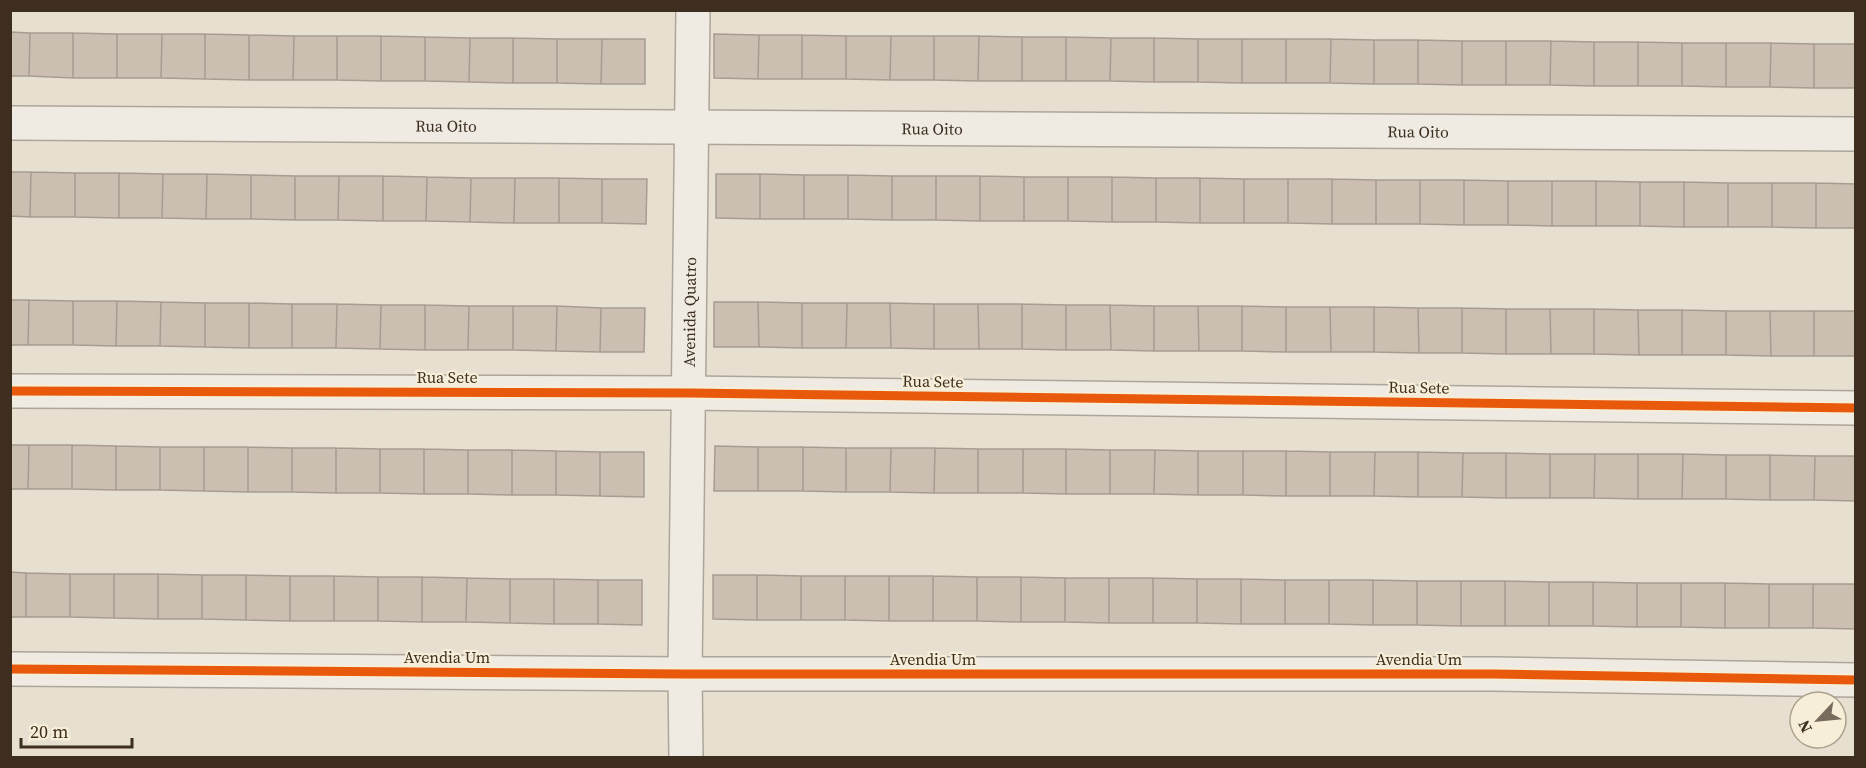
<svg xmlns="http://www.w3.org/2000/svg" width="1866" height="768" font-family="'Source Serif 4',serif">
<rect width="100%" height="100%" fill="#e7e0d1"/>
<path fill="#cbbfb2" stroke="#a89c90" stroke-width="1.5" d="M 10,32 L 30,33 L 29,76 L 10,76 Z
M 30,33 L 73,33 L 73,78 L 29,76 Z
M 73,33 L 117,34 L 117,78 L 73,78 Z
M 117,34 L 162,34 L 161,78 L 117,78 Z
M 162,34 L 205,34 L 205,79 L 161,78 Z
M 205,34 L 249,35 L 249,80 L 205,79 Z
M 714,34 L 759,35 L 758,79 L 714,78 Z
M 249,35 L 294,36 L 293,80 L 249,80 Z
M 759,35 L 802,35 L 802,79 L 758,79 Z
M 802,35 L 846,36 L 846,79 L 802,79 Z
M 294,36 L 337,36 L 337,80 L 293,80 Z
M 337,36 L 381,36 L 381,81 L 337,80 Z
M 381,36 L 425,37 L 425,81 L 381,81 Z
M 846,36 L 891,36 L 890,80 L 846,79 Z
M 891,36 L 934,36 L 934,80 L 890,80 Z
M 934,36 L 979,36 L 978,81 L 934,80 Z
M 979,36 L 1022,37 L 1022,81 L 978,81 Z
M 425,37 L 470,38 L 469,82 L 425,81 Z
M 1022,37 L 1066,37 L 1066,81 L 1022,81 Z
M 1066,37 L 1111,38 L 1110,81 L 1066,81 Z
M 470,38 L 513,38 L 513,83 L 469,82 Z
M 513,38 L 557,39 L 557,83 L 513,83 Z
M 1111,38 L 1154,38 L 1154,82 L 1110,81 Z
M 1154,38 L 1198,39 L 1198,82 L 1154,82 Z
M 557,39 L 602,39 L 601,84 L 557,83 Z
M 602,39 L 645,39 L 645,84 L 601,84 Z
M 1198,39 L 1242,39 L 1242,83 L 1198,82 Z
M 1242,39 L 1286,39 L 1286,83 L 1242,83 Z
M 1286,39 L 1331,39 L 1330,83 L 1286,83 Z
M 1331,39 L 1374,40 L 1374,84 L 1330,83 Z
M 1374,40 L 1418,40 L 1418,84 L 1374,84 Z
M 1418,40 L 1462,41 L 1462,85 L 1418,84 Z
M 1462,41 L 1506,41 L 1506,85 L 1462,85 Z
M 1506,41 L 1551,41 L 1550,85 L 1506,85 Z
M 1551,41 L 1594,42 L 1594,86 L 1550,85 Z
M 1594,42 L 1638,42 L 1638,86 L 1594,86 Z
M 1638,42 L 1682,43 L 1682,86 L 1638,86 Z
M 1682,43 L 1726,43 L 1726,87 L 1682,86 Z
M 1726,43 L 1771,43 L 1770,87 L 1726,87 Z
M 1771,43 L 1814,44 L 1814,88 L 1770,87 Z
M 1814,44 L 1856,44 L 1856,88 L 1814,88 Z
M 10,172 L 31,172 L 30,217 L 10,216 Z
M 31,172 L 75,173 L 75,217 L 30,217 Z
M 75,173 L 119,173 L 119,218 L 75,217 Z
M 119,173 L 163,174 L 162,218 L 119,218 Z
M 163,174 L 207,174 L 206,219 L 162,218 Z
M 207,174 L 251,175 L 251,219 L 206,219 Z
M 716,174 L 760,174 L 760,219 L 716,218 Z
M 760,174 L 804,175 L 804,219 L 760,219 Z
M 251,175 L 295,176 L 295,220 L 251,219 Z
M 804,175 L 848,175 L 848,219 L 804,219 Z
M 848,175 L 892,176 L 892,220 L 848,219 Z
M 295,176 L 339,176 L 338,220 L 295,220 Z
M 339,176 L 383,176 L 383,221 L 338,220 Z
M 383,176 L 427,177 L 426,221 L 383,221 Z
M 892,176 L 936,176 L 936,220 L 892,220 Z
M 936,176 L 980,176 L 980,221 L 936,220 Z
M 980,176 L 1024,177 L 1024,221 L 980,221 Z
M 427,177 L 471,178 L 470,222 L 426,221 Z
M 1024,177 L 1068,177 L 1068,221 L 1024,221 Z
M 1068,177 L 1112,177 L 1112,222 L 1068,221 Z
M 1112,177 L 1156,178 L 1156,222 L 1112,222 Z
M 471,178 L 515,178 L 514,223 L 470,222 Z
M 515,178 L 559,178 L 559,223 L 514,223 Z
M 559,178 L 602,179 L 602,223 L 559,223 Z
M 1156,178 L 1200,178 L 1200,223 L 1156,222 Z
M 1200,178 L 1244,179 L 1244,223 L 1200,223 Z
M 602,179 L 647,179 L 646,224 L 602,223 Z
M 1244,179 L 1288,179 L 1288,223 L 1244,223 Z
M 1288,179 L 1332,179 L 1332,224 L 1288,223 Z
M 1332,179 L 1376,180 L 1376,224 L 1332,224 Z
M 1376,180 L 1420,180 L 1420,224 L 1376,224 Z
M 1420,180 L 1464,180 L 1464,225 L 1420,224 Z
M 1464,180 L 1508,181 L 1508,225 L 1464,225 Z
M 1508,181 L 1552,181 L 1552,226 L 1508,225 Z
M 1552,181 L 1596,181 L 1596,226 L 1552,226 Z
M 1596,181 L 1640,182 L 1640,226 L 1596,226 Z
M 1640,182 L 1684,182 L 1684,227 L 1640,226 Z
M 1684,182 L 1728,183 L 1728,227 L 1684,227 Z
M 1728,183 L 1772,183 L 1772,227 L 1728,227 Z
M 1772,183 L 1816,183 L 1816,228 L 1772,227 Z
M 1816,183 L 1856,184 L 1856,228 L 1816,228 Z
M 10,300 L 29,300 L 28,345 L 10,345 Z
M 29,300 L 73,301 L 73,345 L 28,345 Z
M 73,301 L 117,301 L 116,346 L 73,345 Z
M 117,301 L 161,302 L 160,346 L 116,346 Z
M 161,302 L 205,303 L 205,347 L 160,346 Z
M 714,302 L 758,302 L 759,347 L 714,347 Z
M 758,302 L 802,303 L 802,348 L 759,347 Z
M 205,303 L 249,303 L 249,348 L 205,347 Z
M 249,303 L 292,304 L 292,348 L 249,348 Z
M 802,303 L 847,303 L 846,348 L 802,348 Z
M 847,303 L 890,303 L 891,348 L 846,348 Z
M 890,303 L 934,304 L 934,349 L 891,348 Z
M 292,304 L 337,304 L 336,348 L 292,348 Z
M 337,304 L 381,305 L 380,349 L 336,348 Z
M 934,304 L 978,304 L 979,349 L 934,349 Z
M 978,304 L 1022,304 L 1022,349 L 979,349 Z
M 1022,304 L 1066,305 L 1066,350 L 1022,349 Z
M 381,305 L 425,305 L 425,350 L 380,349 Z
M 425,305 L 469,306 L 468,350 L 425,350 Z
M 1066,305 L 1110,305 L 1111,350 L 1066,350 Z
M 1110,305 L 1154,306 L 1154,351 L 1111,350 Z
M 469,306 L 513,306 L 513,350 L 468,350 Z
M 513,306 L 557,306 L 556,351 L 513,350 Z
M 557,306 L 601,308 L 600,352 L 556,351 Z
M 1154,306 L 1198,306 L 1199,351 L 1154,351 Z
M 1198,306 L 1242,306 L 1242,351 L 1199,351 Z
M 1242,306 L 1286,307 L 1286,352 L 1242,351 Z
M 1286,307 L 1330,307 L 1331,352 L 1286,352 Z
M 1330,307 L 1374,307 L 1374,352 L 1331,352 Z
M 1374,307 L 1418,308 L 1419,353 L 1374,352 Z
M 601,308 L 645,308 L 644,352 L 600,352 Z
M 1418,308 L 1462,308 L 1462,353 L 1419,353 Z
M 1462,308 L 1506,309 L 1506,354 L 1462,353 Z
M 1506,309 L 1550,309 L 1551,354 L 1506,354 Z
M 1550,309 L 1594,309 L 1594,354 L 1551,354 Z
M 1594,309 L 1638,310 L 1639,355 L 1594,354 Z
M 1638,310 L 1682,310 L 1682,355 L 1639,355 Z
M 1682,310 L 1726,311 L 1726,355 L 1682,355 Z
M 1726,311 L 1770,311 L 1771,356 L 1726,355 Z
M 1770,311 L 1814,311 L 1814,356 L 1771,356 Z
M 1814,311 L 1856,311 L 1856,356 L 1814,356 Z
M 10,445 L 29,445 L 28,489 L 10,489 Z
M 29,445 L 72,445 L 72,489 L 28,489 Z
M 72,445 L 116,446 L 116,490 L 72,489 Z
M 116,446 L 160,447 L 160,490 L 116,490 Z
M 715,446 L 758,447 L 758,491 L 714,491 Z
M 160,447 L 204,447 L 204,491 L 160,490 Z
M 204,447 L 248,447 L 248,492 L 204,491 Z
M 248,447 L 292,448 L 292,492 L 248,492 Z
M 758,447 L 803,447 L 803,491 L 758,491 Z
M 803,447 L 846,448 L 846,492 L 803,491 Z
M 292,448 L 336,448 L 336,493 L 292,492 Z
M 336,448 L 380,449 L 380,493 L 336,493 Z
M 846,448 L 891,448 L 890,492 L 846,492 Z
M 891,448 L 935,448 L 934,493 L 890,492 Z
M 935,448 L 978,449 L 978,493 L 934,493 Z
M 380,449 L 424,449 L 424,494 L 380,493 Z
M 424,449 L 468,450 L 468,494 L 424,494 Z
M 978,449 L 1023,449 L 1023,493 L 978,493 Z
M 1023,449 L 1066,449 L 1066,494 L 1023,493 Z
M 1066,449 L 1110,450 L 1110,494 L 1066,494 Z
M 468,450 L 512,450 L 512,495 L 468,494 Z
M 512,450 L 556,451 L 556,495 L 512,495 Z
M 1110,450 L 1155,450 L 1154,494 L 1110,494 Z
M 1155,450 L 1198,451 L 1198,495 L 1154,494 Z
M 556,451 L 600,452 L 600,496 L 556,495 Z
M 1198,451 L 1243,451 L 1243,495 L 1198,495 Z
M 1243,451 L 1286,451 L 1286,496 L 1243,495 Z
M 1286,451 L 1330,452 L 1330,496 L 1286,496 Z
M 600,452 L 644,452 L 644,497 L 600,496 Z
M 1330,452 L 1375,452 L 1374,496 L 1330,496 Z
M 1375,452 L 1418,452 L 1418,497 L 1374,496 Z
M 1418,452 L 1463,453 L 1462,497 L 1418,497 Z
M 1463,453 L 1506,453 L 1506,498 L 1462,497 Z
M 1506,453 L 1550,454 L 1550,498 L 1506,498 Z
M 1550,454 L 1595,454 L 1594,498 L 1550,498 Z
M 1595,454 L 1638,454 L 1638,499 L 1594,498 Z
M 1638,454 L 1683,454 L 1682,499 L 1638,499 Z
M 1683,454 L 1726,455 L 1726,499 L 1682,499 Z
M 1726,455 L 1770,455 L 1770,500 L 1726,499 Z
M 1770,455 L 1815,456 L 1814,500 L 1770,500 Z
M 1815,456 L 1856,456 L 1856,501 L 1814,500 Z
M 10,572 L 26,573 L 26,617 L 10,617 Z
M 26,573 L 70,574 L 70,617 L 26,617 Z
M 70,574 L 114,574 L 114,618 L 70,617 Z
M 114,574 L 158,574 L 158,619 L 114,618 Z
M 158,574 L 202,575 L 202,619 L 158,619 Z
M 202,575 L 246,575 L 246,620 L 202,619 Z
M 246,575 L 290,576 L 290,621 L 246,620 Z
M 713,575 L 757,575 L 757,620 L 713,619 Z
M 757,575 L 801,576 L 801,620 L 757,620 Z
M 290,576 L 334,576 L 334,621 L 290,621 Z
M 334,576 L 378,577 L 378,621 L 334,621 Z
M 801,576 L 845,576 L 845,620 L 801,620 Z
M 845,576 L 889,576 L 889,621 L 845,620 Z
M 889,576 L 933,576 L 933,621 L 889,621 Z
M 933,576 L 977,577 L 977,621 L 933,621 Z
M 378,577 L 422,577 L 422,622 L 378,621 Z
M 422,577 L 467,578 L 466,622 L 422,622 Z
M 977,577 L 1021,577 L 1021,622 L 977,621 Z
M 1021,577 L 1065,578 L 1065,622 L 1021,622 Z
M 467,578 L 510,579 L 510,623 L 466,622 Z
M 1065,578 L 1109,578 L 1109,623 L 1065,622 Z
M 1109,578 L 1153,578 L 1153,623 L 1109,623 Z
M 1153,578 L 1197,579 L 1197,623 L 1153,623 Z
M 510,579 L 554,579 L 554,624 L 510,623 Z
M 554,579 L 598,580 L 598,624 L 554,624 Z
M 1197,579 L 1241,579 L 1241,624 L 1197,623 Z
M 1241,579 L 1285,580 L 1285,624 L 1241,624 Z
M 598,580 L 642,580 L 642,625 L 598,624 Z
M 1285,580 L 1329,580 L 1329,624 L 1285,624 Z
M 1329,580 L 1373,580 L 1373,625 L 1329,624 Z
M 1373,580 L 1417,581 L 1417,625 L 1373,625 Z
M 1417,581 L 1461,581 L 1461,626 L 1417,625 Z
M 1461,581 L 1505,581 L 1505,626 L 1461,626 Z
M 1505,581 L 1549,582 L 1549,626 L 1505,626 Z
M 1549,582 L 1593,582 L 1593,626 L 1549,626 Z
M 1593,582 L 1637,583 L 1637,627 L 1593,626 Z
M 1637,583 L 1681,583 L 1681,627 L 1637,627 Z
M 1681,583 L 1725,583 L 1725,628 L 1681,627 Z
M 1725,583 L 1769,584 L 1769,628 L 1725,628 Z
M 1769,584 L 1813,584 L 1813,628 L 1769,628 Z
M 1813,584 L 1856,584 L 1856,629 L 1813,628 Z"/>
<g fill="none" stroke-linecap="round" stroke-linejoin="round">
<defs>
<g id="street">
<path id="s1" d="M 10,123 L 1856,134"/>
<path d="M 10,391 L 689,393 L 1856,408"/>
<path d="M 10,669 L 685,674 L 1493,674 L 1856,680"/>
<path id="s2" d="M 686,758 L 685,674 L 693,10"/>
</g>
</defs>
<use href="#street" stroke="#ada599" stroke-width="36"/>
<use href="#street" stroke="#efebe3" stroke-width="33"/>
<defs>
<path id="cycleway" d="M 10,391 L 689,393 L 1856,408
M 10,669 L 685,674 L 1493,674 L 1856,680"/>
</defs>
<use href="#cycleway" stroke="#f7eed8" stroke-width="13"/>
<use href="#cycleway" stroke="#e8590c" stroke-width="9"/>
</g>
<g text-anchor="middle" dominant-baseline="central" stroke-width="4.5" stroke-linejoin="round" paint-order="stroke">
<g font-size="16" fill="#3d2e20" stroke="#f7eed8">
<text stroke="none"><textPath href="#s1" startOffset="436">Rua Oito</textPath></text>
<text stroke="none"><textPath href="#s1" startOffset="922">Rua Oito</textPath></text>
<text stroke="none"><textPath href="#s1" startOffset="1408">Rua Oito</textPath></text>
<text stroke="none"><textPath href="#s2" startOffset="446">Avenida Quatro</textPath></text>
<text x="447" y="377">Rua Sete</text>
<text transform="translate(933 381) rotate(1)">Rua Sete</text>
<text transform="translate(1419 387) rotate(1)">Rua Sete</text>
<text x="447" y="657">Avendia Um</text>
<text x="933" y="659">Avendia Um</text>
<text x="1419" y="659">Avendia Um</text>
</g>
</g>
<rect width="1866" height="768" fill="none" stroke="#3d2e20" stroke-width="24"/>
<g transform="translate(1818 720) rotate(244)"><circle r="28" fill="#f7eed8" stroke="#ada18e" stroke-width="1.5"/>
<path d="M0-4.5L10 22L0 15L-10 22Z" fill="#786c5e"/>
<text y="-9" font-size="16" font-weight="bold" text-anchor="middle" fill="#3d2e20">N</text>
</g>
<path d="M21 738v9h111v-9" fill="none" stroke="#3d2e20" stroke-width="3"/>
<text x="30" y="738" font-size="18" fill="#3d2e20" stroke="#f7eed8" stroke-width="4.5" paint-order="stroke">20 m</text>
</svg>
